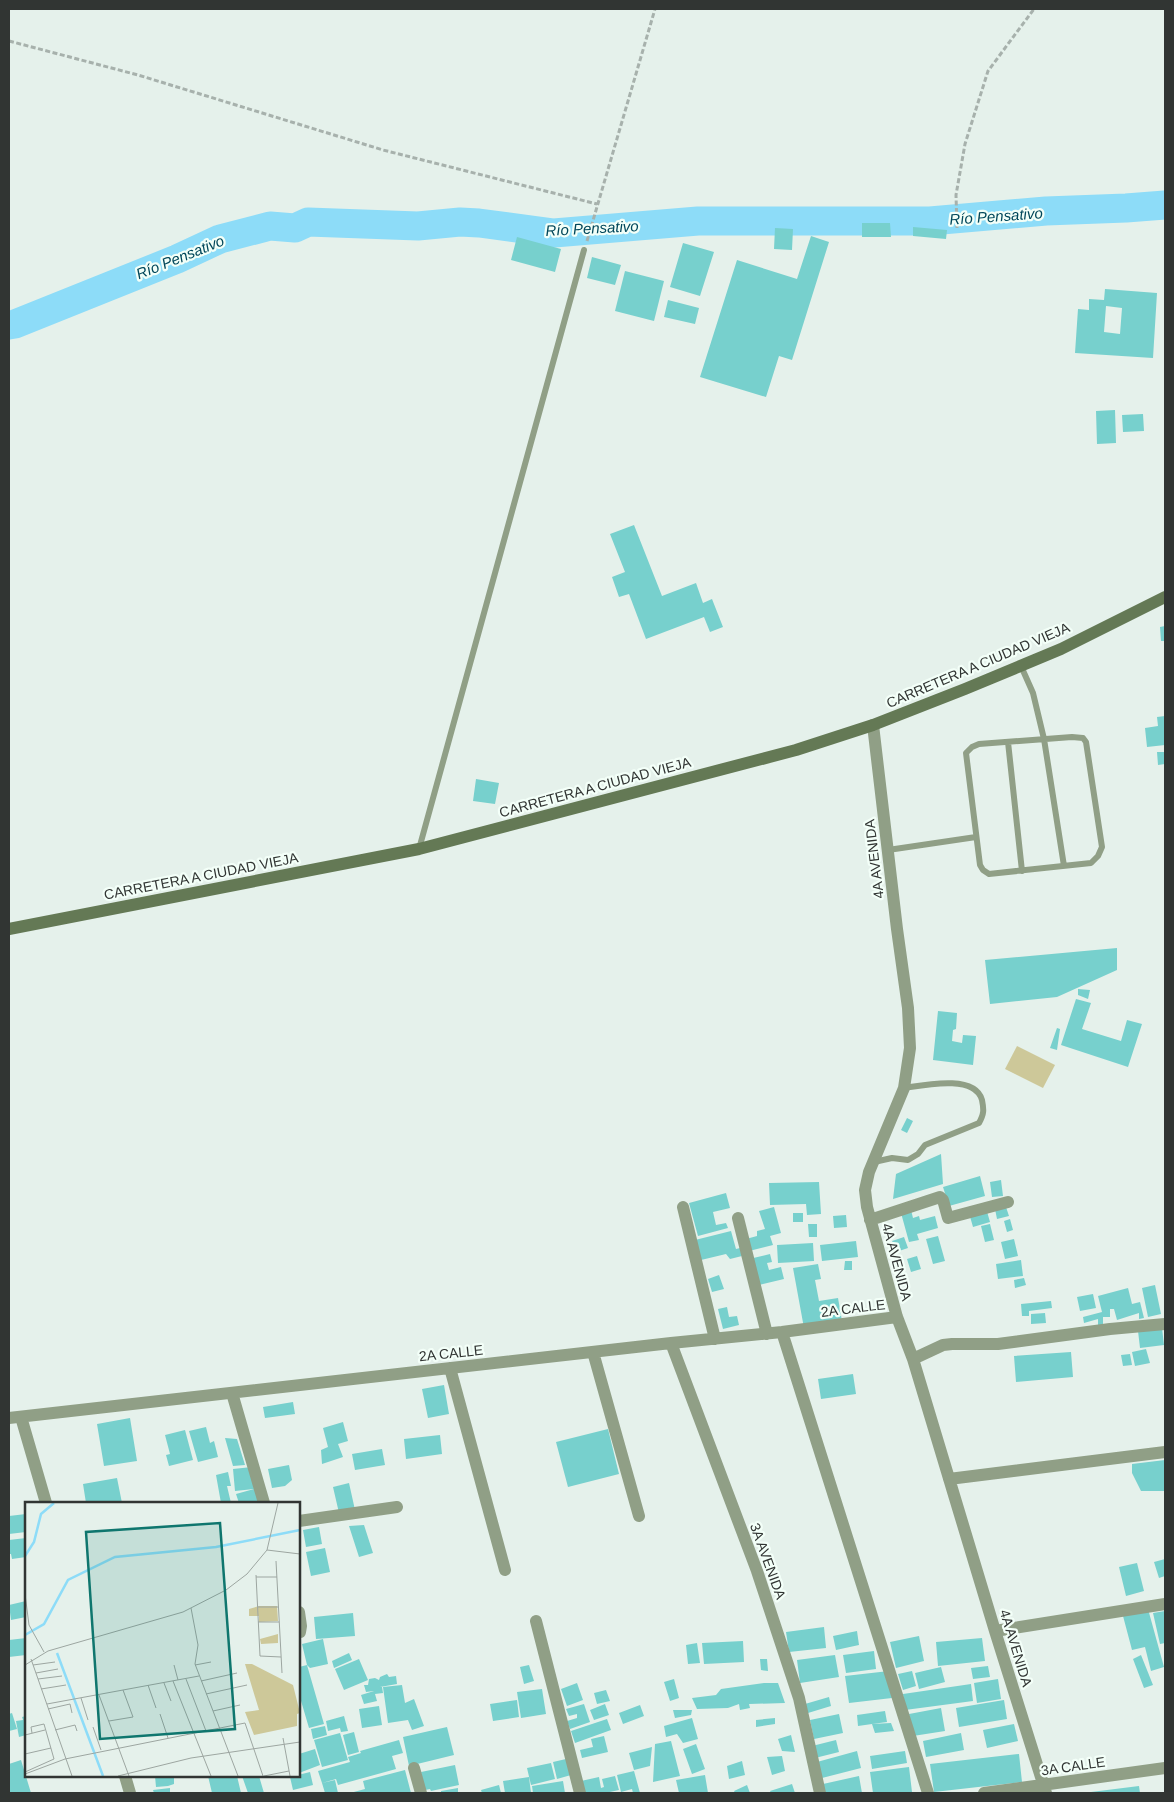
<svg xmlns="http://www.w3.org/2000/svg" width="1174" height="1802" font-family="Helvetica,sans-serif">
<rect width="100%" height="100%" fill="#e5f1eb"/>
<path fill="#cdc899" d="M 1017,1046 L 1055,1065 L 1043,1088 L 1005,1069 Z"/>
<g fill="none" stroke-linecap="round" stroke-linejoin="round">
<path stroke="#8ddcf8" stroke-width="29" d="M 9,325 L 15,324 L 177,259 L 220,239 L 270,226 L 295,228 L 308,222 L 418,226 L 460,222 L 479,223 L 554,233 L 698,221 L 930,221 L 1046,211 L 1126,208 L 1165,205"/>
</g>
<path fill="#77d0cd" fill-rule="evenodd" d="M 862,223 L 890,223 L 891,237 L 862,237 Z
M 913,227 L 947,230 L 946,239 L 913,236 Z
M 775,228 L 793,229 L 792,250 L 774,249 Z
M 811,236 L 829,242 L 792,360 L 779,356 L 766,397 L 700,377 L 737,260 L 797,279 Z
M 517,237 L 561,249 L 555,272 L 511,260 Z
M 683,243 L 714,252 L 700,296 L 670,287 Z
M 592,257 L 621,265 L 615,285 L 587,278 Z
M 625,271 L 664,281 L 654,321 L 615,311 Z
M 1105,289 L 1157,293 L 1153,358 L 1075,353 L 1078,309 L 1089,310 L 1089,299 L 1104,300 ZM 1106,306 L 1122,308 L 1120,334 L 1104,332 Z
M 668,300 L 699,308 L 695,324 L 664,317 Z
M 1115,410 L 1116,443 L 1097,444 L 1096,411 Z
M 1143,414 L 1144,431 L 1123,432 L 1122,415 Z
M 634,525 L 662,596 L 696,583 L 703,603 L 712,599 L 723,627 L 710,632 L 704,617 L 646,639 L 629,594 L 619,597 L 612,577 L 625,572 L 610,534 Z
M 1165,626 L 1165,641 L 1161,641 L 1160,627 Z
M 1165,716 L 1165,745 L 1147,747 L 1145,728 L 1158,726 L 1157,717 Z
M 1157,752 L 1165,752 L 1165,764 L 1158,765 Z
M 476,779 L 499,783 L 495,804 L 473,801 Z
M 1117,948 L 1117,970 L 1057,997 L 990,1004 L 985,960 Z
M 1078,989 L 1090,990 L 1088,999 L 1078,995 Z
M 1076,999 L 1091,1003 L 1082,1029 L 1121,1041 L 1127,1020 L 1142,1024 L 1128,1067 L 1061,1045 Z
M 938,1011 L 957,1013 L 956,1029 L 953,1030 L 952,1041 L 962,1043 L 963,1035 L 976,1036 L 973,1065 L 933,1060 Z
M 1057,1028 L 1060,1029 L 1057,1050 L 1050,1048 Z
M 907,1118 L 913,1121 L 907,1133 L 901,1130 Z
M 941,1154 L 943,1184 L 893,1199 L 896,1174 Z
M 980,1176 L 985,1196 L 949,1206 L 943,1187 Z
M 1001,1180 L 1003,1196 L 992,1197 L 990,1182 Z
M 819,1182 L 821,1214 L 807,1215 L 806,1204 L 770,1205 L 769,1183 Z
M 726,1193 L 730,1208 L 713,1212 L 716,1225 L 726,1223 L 728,1228 L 698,1236 L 689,1203 Z
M 774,1207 L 781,1233 L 770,1236 L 773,1245 L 749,1251 L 746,1239 L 757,1236 L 757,1231 L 765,1229 L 759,1211 Z
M 1006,1207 L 1009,1216 L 997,1219 L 995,1209 Z
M 986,1208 L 990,1222 L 973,1227 L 969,1213 Z
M 911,1210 L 913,1218 L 919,1216 L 920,1220 L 935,1216 L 938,1228 L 917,1234 L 919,1240 L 909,1242 L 901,1213 Z
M 793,1213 L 803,1213 L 803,1222 L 793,1222 Z
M 846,1215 L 847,1227 L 834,1228 L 833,1216 Z
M 1010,1219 L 1013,1230 L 1007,1232 L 1004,1221 Z
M 808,1224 L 817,1224 L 817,1237 L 809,1237 Z
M 990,1224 L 994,1240 L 985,1242 L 981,1226 Z
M 731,1231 L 736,1249 L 740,1248 L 742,1256 L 730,1259 L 726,1254 L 701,1260 L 695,1240 Z
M 938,1236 L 945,1261 L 933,1264 L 926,1239 Z
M 904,1237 L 908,1248 L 896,1252 L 892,1241 Z
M 1014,1239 L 1018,1256 L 1005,1259 L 1001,1242 Z
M 856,1241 L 858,1257 L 822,1261 L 820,1245 Z
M 813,1243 L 814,1261 L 778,1263 L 777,1245 Z
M 770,1254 L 772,1262 L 767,1263 L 769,1270 L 781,1267 L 784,1279 L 759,1285 L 749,1259 Z
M 917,1256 L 921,1269 L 911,1272 L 907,1259 Z
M 1021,1260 L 1023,1276 L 998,1279 L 996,1264 Z
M 845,1261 L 852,1261 L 852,1270 L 844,1270 Z
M 818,1264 L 821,1279 L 815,1280 L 819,1301 L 838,1298 L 842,1321 L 804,1328 L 793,1268 Z
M 719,1275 L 724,1289 L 712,1292 L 708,1279 Z
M 1024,1278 L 1026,1285 L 1015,1288 L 1014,1280 Z
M 1155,1285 L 1161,1314 L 1148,1317 L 1142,1288 Z
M 1128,1288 L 1132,1304 L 1140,1302 L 1144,1318 L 1139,1319 L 1139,1313 L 1117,1320 L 1114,1309 L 1110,1309 L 1110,1317 L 1103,1317 L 1103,1325 L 1098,1325 L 1098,1319 L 1084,1323 L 1083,1317 L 1102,1312 L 1098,1296 Z
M 1093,1294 L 1096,1308 L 1080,1311 L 1077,1297 Z
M 1051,1301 L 1052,1308 L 1029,1311 L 1029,1316 L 1022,1316 L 1021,1304 Z
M 727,1307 L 729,1317 L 737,1316 L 739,1325 L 723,1329 L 718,1309 Z
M 1045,1313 L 1046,1323 L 1031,1324 L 1031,1314 Z
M 1162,1328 L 1164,1345 L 1140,1348 L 1138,1331 Z
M 1146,1349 L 1150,1363 L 1135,1366 L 1132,1352 Z
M 1071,1352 L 1073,1377 L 1016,1382 L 1014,1356 Z
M 1130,1354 L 1132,1365 L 1123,1366 L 1121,1355 Z
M 853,1374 L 856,1394 L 821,1399 L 818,1379 Z
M 444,1385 L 449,1414 L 428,1418 L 422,1389 Z
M 293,1402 L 295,1414 L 265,1418 L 263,1407 Z
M 130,1418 L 137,1461 L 104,1466 L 97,1424 Z
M 343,1422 L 348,1441 L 338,1444 L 343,1457 L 322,1464 L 321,1450 L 328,1447 L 323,1428 Z
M 206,1427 L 210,1443 L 214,1441 L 218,1457 L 198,1462 L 189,1431 Z
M 608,1429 L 619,1474 L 568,1487 L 556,1442 Z
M 185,1430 L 193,1460 L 169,1466 L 166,1455 L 170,1454 L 165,1435 Z
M 440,1435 L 442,1454 L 406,1459 L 404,1439 Z
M 225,1438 L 237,1439 L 245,1465 L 233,1466 Z
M 382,1449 L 385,1465 L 355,1470 L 352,1454 Z
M 1165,1460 L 1165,1491 L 1141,1491 L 1132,1473 L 1132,1464 Z
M 289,1465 L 292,1480 L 285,1486 L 272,1488 L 268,1469 Z
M 252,1467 L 254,1489 L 235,1491 L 233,1469 Z
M 228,1472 L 231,1486 L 227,1486 L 231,1503 L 221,1503 L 216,1475 Z
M 117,1478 L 122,1503 L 86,1503 L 83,1484 Z
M 349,1483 L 355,1510 L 339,1513 L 333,1487 Z
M 254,1489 L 261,1503 L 239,1503 L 236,1494 Z
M 26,1514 L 26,1532 L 9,1534 L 9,1516 Z
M 364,1525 L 373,1553 L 359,1557 L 349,1526 Z
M 319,1527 L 322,1544 L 306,1547 L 303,1530 Z
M 26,1538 L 26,1557 L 12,1559 L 11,1554 L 9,1554 L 9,1540 Z
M 325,1548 L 330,1572 L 311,1576 L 306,1552 Z
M 1165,1559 L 1165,1576 L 1159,1578 L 1154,1562 Z
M 1137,1563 L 1144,1591 L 1126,1596 L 1119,1567 Z
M 26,1601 L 26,1617 L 11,1620 L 9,1605 Z
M 1148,1609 L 1164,1667 L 1151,1671 L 1145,1647 L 1132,1650 L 1123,1616 Z
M 1165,1611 L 1165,1643 L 1160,1644 L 1153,1613 Z
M 353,1613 L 355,1636 L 316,1639 L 314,1617 Z
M 824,1627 L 826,1648 L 789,1652 L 786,1632 Z
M 857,1631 L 859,1645 L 836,1650 L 833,1636 Z
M 919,1636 L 924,1661 L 896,1668 L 890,1642 Z
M 26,1638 L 26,1655 L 9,1657 L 9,1640 Z
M 982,1638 L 985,1661 L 938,1666 L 936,1642 Z
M 323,1639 L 328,1664 L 310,1668 L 307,1665 L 324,1724 L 309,1728 L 299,1694 L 299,1667 L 307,1665 L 302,1644 Z
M 743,1641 L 744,1662 L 704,1664 L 702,1643 Z
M 697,1643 L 700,1663 L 688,1664 L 686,1645 Z
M 874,1651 L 876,1669 L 846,1673 L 843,1655 Z
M 349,1653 L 352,1660 L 334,1668 L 332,1661 Z
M 835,1655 L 839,1677 L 800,1683 L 797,1660 Z
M 1141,1655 L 1153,1685 L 1144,1688 L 1133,1659 Z
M 359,1659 L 368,1680 L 344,1690 L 335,1669 Z
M 760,1659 L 767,1659 L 768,1671 L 761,1670 Z
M 529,1665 L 534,1681 L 524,1684 L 520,1667 Z
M 988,1666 L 990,1677 L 973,1679 L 971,1668 Z
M 941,1667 L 945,1682 L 919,1689 L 915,1673 Z
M 889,1671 L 892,1698 L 849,1703 L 845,1676 Z
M 912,1671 L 916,1686 L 903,1690 L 898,1674 Z
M 387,1674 L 389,1677 L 396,1676 L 397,1684 L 380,1687 L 382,1687 L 383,1693 L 375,1694 L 377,1701 L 364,1704 L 361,1695 L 374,1691 L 366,1692 L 364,1685 L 368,1685 L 369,1679 L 375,1678 L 379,1680 L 380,1677 Z
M 674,1679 L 679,1698 L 670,1701 L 664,1682 Z
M 998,1679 L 1001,1699 L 977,1703 L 974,1683 Z
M 577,1683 L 583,1700 L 567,1706 L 561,1689 Z
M 764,1683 L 778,1683 L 785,1703 L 749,1704 L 750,1708 L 740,1710 L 739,1704 L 728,1708 L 697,1709 L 692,1698 L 716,1695 L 721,1689 Z
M 971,1684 L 973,1701 L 905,1710 L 903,1694 Z
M 402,1685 L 405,1703 L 414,1699 L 424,1726 L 412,1730 L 408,1720 L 388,1723 L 383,1687 Z
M 542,1689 L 546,1714 L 521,1718 L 517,1692 Z
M 606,1690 L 610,1701 L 597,1704 L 594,1693 Z
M 829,1697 L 831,1706 L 808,1713 L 805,1704 Z
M 517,1700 L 519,1717 L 493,1721 L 490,1704 Z
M 1004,1700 L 1007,1719 L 959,1727 L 956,1708 Z
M 584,1704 L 590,1722 L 570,1729 L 567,1721 L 577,1718 L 577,1714 L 569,1716 L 566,1709 Z
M 605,1704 L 609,1715 L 594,1720 L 590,1710 Z
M 640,1705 L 644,1716 L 623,1724 L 619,1713 Z
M 379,1706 L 382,1725 L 362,1728 L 359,1709 Z
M 941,1708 L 945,1731 L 913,1736 L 909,1714 Z
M 673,1710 L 692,1710 L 691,1715 L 675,1718 Z
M 885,1711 L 887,1722 L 872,1724 L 891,1723 L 894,1731 L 875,1733 L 872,1724 L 858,1726 L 857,1715 Z
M 12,1713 L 17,1729 L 9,1731 L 9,1714 Z
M 839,1714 L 843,1733 L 814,1739 L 810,1720 Z
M 26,1716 L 26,1735 L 19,1737 L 16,1721 L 23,1720 L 22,1717 Z
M 344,1716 L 348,1731 L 341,1732 L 340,1728 L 328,1731 L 326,1721 Z
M 692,1718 L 698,1739 L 683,1743 L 677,1734 L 666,1737 L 664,1726 Z
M 775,1718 L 775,1724 L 756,1727 L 756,1720 Z
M 607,1719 L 611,1730 L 575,1743 L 571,1731 Z
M 1014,1724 L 1018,1741 L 987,1748 L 983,1730 Z
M 325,1726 L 327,1735 L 313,1739 L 311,1729 Z
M 447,1727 L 454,1755 L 409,1766 L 403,1737 Z
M 354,1732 L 359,1752 L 348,1755 L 343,1735 Z
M 340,1733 L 348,1760 L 322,1767 L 314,1740 Z
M 961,1733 L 964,1750 L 926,1757 L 923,1741 Z
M 791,1735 L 795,1752 L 782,1751 L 778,1739 Z
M 604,1736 L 608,1752 L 582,1758 L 580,1750 L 593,1747 L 591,1739 Z
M 399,1740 L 403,1753 L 392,1756 L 396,1769 L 338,1785 L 336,1779 L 322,1783 L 318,1771 L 350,1762 L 348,1757 L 361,1753 L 360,1751 Z
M 836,1740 L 839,1752 L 815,1758 L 812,1746 Z
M 671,1741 L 680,1776 L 653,1782 L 655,1744 Z
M 696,1744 L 705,1769 L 692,1774 L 683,1749 Z
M 652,1747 L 650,1766 L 634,1770 L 629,1753 Z
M 315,1749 L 320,1765 L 299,1773 L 299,1754 Z
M 857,1751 L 861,1768 L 822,1778 L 817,1762 Z
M 905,1751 L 907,1763 L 872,1769 L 870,1756 Z
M 1019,1754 L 1022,1782 L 934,1792 L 930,1764 Z
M 782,1756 L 785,1771 L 772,1775 L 767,1757 Z
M 566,1759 L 571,1775 L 557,1779 L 553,1762 Z
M 21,1760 L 31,1793 L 9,1793 L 9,1764 Z
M 742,1761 L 745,1775 L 729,1779 L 727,1766 Z
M 551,1763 L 555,1779 L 531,1785 L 527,1768 Z
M 455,1765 L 459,1785 L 431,1791 L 430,1789 L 425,1790 L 421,1772 Z
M 909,1767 L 912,1792 L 873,1793 L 870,1772 Z
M 405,1770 L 411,1793 L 350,1793 L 365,1789 L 363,1781 Z
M 634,1771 L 640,1793 L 633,1793 L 632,1789 L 621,1792 L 617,1775 Z
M 310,1772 L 313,1785 L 293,1790 L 290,1777 Z
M 705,1775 L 708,1793 L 679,1793 L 676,1780 Z
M 155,1776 L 174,1776 L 174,1784 L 168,1786 L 156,1787 Z
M 208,1776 L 237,1776 L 241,1793 L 212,1793 Z
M 242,1776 L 259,1776 L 264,1793 L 248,1793 Z
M 615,1776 L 619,1790 L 605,1793 L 584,1793 L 581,1781 L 599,1777 L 601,1788 L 604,1787 L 602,1779 Z
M 859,1776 L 862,1793 L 825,1793 L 823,1784 Z
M 529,1777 L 531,1793 L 505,1793 L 503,1781 Z
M 335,1780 L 338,1793 L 325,1793 L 322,1783 Z
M 563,1781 L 565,1793 L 533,1793 L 532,1786 Z
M 792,1784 L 795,1793 L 771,1793 L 770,1791 Z
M 499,1785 L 501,1793 L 482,1793 L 481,1790 Z
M 747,1785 L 750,1793 L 735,1793 L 734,1791 Z
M 1139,1786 L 1140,1793 L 1091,1793 L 1091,1792 Z
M 170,1788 L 170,1793 L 154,1793 L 153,1790 Z
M 458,1788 L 458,1793 L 441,1793 L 441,1791 Z"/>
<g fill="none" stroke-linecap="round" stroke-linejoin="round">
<path stroke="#a7b1ac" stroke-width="3" stroke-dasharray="5 2.5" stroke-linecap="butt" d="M 9,41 L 138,75 L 383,150 L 597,204
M 957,228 L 956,195 L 965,144 L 988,71 L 1034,9
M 587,241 L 655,9"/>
<path stroke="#909f86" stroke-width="6" d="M 1021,666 L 1033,693 L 1044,739 L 1064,866
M 1072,737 L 1083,738 L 1086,742 L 1102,847 L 1098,856 L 1091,863 L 989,874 L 983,870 L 980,865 L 966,753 L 972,747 L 979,744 Z
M 1008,742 L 1022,871
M 419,849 L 584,250
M 888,850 L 976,837
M 874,1162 L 892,1158 L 908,1160 L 918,1154 L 925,1145 L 979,1123 C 984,1114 984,1110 982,1100 C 975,1074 924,1085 904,1088"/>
<path stroke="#909f86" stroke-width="12" d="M 873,725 L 897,929 L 908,1008 L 910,1048 L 904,1088 L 869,1172 L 865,1190 L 867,1207 L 897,1317 L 913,1359 L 995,1631 L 1046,1793
M 683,1207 L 715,1339
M 738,1218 L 767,1334
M 870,1220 L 940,1197 L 943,1200 L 948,1218 L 1008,1202
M 782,1332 L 928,1793
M 671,1343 L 757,1571 L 799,1698 L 820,1793
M 593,1352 L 639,1516
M 913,1359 L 943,1345 L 952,1344 L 998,1344 L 1110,1329 L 1165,1324
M 450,1368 L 505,1570
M 232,1393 L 264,1503
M 21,1417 L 46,1503
M 9,1418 L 671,1343 L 782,1332 L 897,1317
M 949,1479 L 1165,1452
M 299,1521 L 397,1507
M 299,1612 L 301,1626 L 300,1632 L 299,1632
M 536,1621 L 580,1793
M 995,1631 L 1165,1604
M 414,1768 L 421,1793
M 125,1776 L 130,1793
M 984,1793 L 1165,1768"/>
<path stroke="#647955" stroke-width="12" d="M 9,929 L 419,849 L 796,750 L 873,725 L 965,689 L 1061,649 L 1165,597"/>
</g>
<g text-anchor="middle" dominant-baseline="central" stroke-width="4.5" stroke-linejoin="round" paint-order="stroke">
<g font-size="14" fill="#313533" stroke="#f3fff8">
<text transform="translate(978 665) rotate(-23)">CARRETERA A CIUDAD VIEJA</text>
<text transform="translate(595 787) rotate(-15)">CARRETERA A CIUDAD VIEJA</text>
<text transform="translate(874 859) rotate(-97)">4A AVENIDA</text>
<text transform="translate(201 876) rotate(-11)">CARRETERA A CIUDAD VIEJA</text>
<text transform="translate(897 1262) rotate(75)">4A AVENIDA</text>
<text transform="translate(853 1308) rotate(-7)">2A CALLE</text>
<text transform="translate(451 1353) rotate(-6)">2A CALLE</text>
<text transform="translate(768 1561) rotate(70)">3A AVENIDA</text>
<text transform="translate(1016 1648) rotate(73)">4A AVENIDA</text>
<text transform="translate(1073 1766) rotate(-8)">3A CALLE</text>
</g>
<g font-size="15" font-style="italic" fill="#00475a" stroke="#f3fff8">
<text transform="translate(996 216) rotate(-4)">Río Pensativo</text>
<text transform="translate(592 228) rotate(-3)">Río Pensativo</text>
<text transform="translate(180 257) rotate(-22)">Río Pensativo</text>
</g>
</g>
<g transform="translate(25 1502)">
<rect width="275" height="275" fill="#e5f1eb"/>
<path d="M 234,104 L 252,104 L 253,119 L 234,120 L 234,114 L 224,114 L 224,107 ZM 253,132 L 253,141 L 236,142 L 235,137 ZM 220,162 L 227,162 L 268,183 L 275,211 L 272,212 L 272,224 L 229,233 L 220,210 L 234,208 Z" fill="#cdc899"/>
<path fill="none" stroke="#8ddcf8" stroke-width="2.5" d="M 0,54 L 9,40 L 16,12 L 29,1M 0,133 L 19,122 L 43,78 L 90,55 L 191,45 L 275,28M 32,151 L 78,274"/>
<path fill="none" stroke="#9da6a1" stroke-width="1" d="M 242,48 L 275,52M 251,59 L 257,171M 231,73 L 235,154 L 256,155M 231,75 L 252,75M 0,92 L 4,123 L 19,150M 233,105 L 253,105M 166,106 L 173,143 L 170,162 L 213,274M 233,120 L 254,120M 6,157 L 47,274M 0,163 L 23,149 L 158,110 L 201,88 L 222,72 L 242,48 L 253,1M 8,163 L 30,160M 149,163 L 153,178M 170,163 L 186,160M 11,171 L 33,167M 13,177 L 37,174M 161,177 L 181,229M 148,179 L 186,274M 176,179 L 212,171M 139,181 L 146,199M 123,183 L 131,206M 16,187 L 41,183M 181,192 L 222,183M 74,193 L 104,274M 56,196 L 63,218M 22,202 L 174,174M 23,207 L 45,202 L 47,211M 188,209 L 215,203M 135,212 L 143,236M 84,219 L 108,215 L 98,188M 68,225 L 76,248M 30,228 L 50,223 L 52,229M 0,233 L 20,228M 258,236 L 265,274M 0,252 L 26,246M 0,270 L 29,257 L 19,222 L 6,225 L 7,231M 0,272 L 40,257 L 220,221 L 238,274M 93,274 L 166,256 L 275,240M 239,274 L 264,269"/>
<path fill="#0f766e" fill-opacity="0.15" stroke="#0f766e" stroke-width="2.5" d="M 195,21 L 210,227 L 75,237 L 61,30 Z"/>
<rect width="275" height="275" fill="none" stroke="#313533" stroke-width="2.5"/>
</g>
<rect width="1174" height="1802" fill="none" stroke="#313533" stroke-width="20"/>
</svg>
